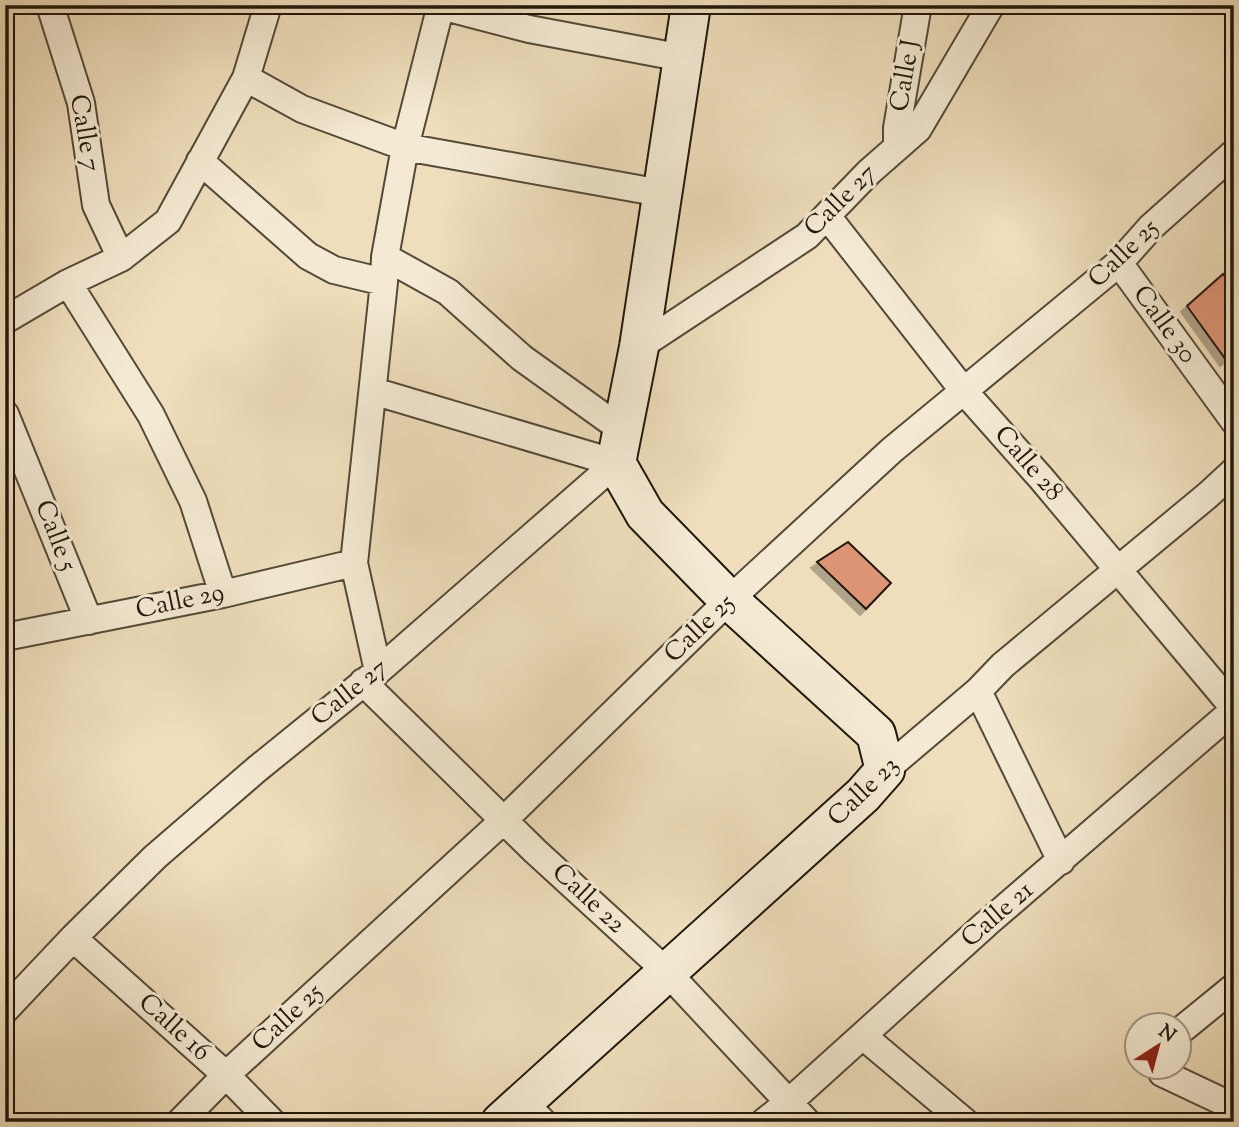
<svg xmlns="http://www.w3.org/2000/svg" width="1239" height="1127" font-family="'Sorts Mill Goudy',serif">
<defs>
<filter id="shadow"><feDropShadow dx="-6" dy="6" stdDeviation="0" flood-color="#0004"/></filter>
</defs>
<rect width="100%" height="100%" fill="#eedebb"/>
<filter id="stains"><feTurbulence type="fractalNoise" baseFrequency=".00286" numOctaves="4"/><feColorMatrix values="0 0 0 0 .2 0 0 0 0 .09 0 0 0 0 .02 0 0 0 .5 -.17"/></filter>
<radialGradient id="worn" r=".72"><stop offset=".6" stop-color="#630" stop-opacity="0"/><stop offset="1" stop-color="#630" stop-opacity=".3"/></radialGradient>
<path fill="#dd9475" stroke="#20170d" stroke-width="2" filter="url(#shadow)" d="M 1223,274 L 1234,287 L 1234,354 L 1226,360 L 1187,306 Z
M 848,542 L 891,583 L 866,609 L 817,562 Z"/>
<g fill="none" stroke-linecap="round" stroke-linejoin="round">
<defs>
<path id="street" d="M 50,5 L 81,103 L 96,205 L 121,258
M 437,5 L 529,29 L 683,58
M 246,78 L 302,109 L 405,147 L 661,193
M 897,146 L 897,128 L 918,5
M 200,161 L 308,256 L 334,270 L 384,282
M 827,216 L 963,390 L 1041,478 L 1234,708
M 385,257 L 448,292 L 522,358 L 621,429
M 1119,263 L 1234,421
M 68,283 L 151,415 L 193,501 L 223,594
M 5,320 L 68,283 L 121,258 L 168,221 L 246,78 L 268,5
M 639,347 L 807,236 L 869,172 L 918,129 L 991,5
M 373,391 L 616,463
M 5,414 L 89,621
M 5,637 L 223,594 L 354,563
M 378,671 L 354,563 L 384,282 L 385,257 L 405,147 L 441,5
M 363,682 L 535,851 L 666,971 L 807,1122
M 978,691 L 1061,861
M 885,770 L 978,691 L 1003,665 L 1208,495 L 1234,471
M 73,938 L 226,1075 L 272,1122
M 5,1010 L 73,938 L 155,857 L 257,769 L 378,671 L 616,463
M 1180,1031 L 1234,987
M 863,1036 L 965,1122
M 1160,1068 L 1162,1073 L 1234,1107
M 524,1103 L 543,1122
M 180,1122 L 226,1075 L 505,819 L 729,600 L 892,450 L 1119,263 L 1151,227 L 1234,153
M 764,1122 L 789,1102 L 986,924 L 1234,710"/>
<path id="secondary" d="M 501,1122 L 863,795 L 885,770 L 876,734 L 729,600 L 645,514 L 616,463 L 639,347 L 691,5"/>
</defs>
<use href="#street" stroke="#544938" stroke-width="30"/>
<use href="#secondary" stroke="#20170d" stroke-width="42"/>
<use href="#street" stroke="#f4ead3" stroke-width="26"/>
<use href="#secondary" stroke="#f4ead3" stroke-width="38"/>
</g>
<g text-anchor="middle" dominant-baseline="central" stroke-width="6" stroke-linejoin="round" paint-order="stroke">
<g font-size="26" fill="#20170d" stroke="#f4ead3">
<text transform="translate(906 76) rotate(-80)">Calle J</text>
<text transform="translate(84 133) rotate(80)">Calle 7</text>
<text transform="translate(841 201) rotate(-45)">Calle 27</text>
<text transform="translate(1124 254) rotate(-44)">Calle 25</text>
<text transform="translate(1164 325) rotate(54)">Calle 30</text>
<text transform="translate(1028 464) rotate(49)">Calle 28</text>
<text transform="translate(55 536) rotate(69)">Calle 5</text>
<text transform="translate(180 602) rotate(-12)">Calle 29</text>
<text transform="translate(700 629) rotate(-44)">Calle 25</text>
<text transform="translate(350 693) rotate(-39)">Calle 27</text>
<text transform="translate(864 792) rotate(-44)">Calle 23</text>
<text transform="translate(588 899) rotate(43)">Calle 22</text>
<text transform="translate(998 915) rotate(-41)">Calle 21</text>
<text transform="translate(288 1018) rotate(-43)">Calle 25</text>
<text transform="translate(174 1028) rotate(42)">Calle 16</text>
</g>
</g>
<rect width="1239" height="1127" fill="none" stroke="#eedebb" stroke-width="28"/>
<rect x="7" y="7" width="1225" height="1113" fill="none" stroke="#20170d" stroke-width="3.5"/>
<rect x="14" y="14" width="1211" height="1099" fill="none" stroke="#20170d" stroke-width="2"/>
<g transform="translate(1158 1046) rotate(36)"><circle r="33" fill="#f4ead3" stroke="#9f9684" stroke-width="2"/>
<path d="M0-5L12 26L0 18L-12 26Z" fill="#8f2418"/>
<text y="-10" font-size="19" font-weight="bold" text-anchor="middle" fill="#20170d">N</text>
</g>
<rect width="100%" height="100%" filter="url(#stains)"/>
<rect width="100%" height="100%" fill="url(#worn)"/>
</svg>
